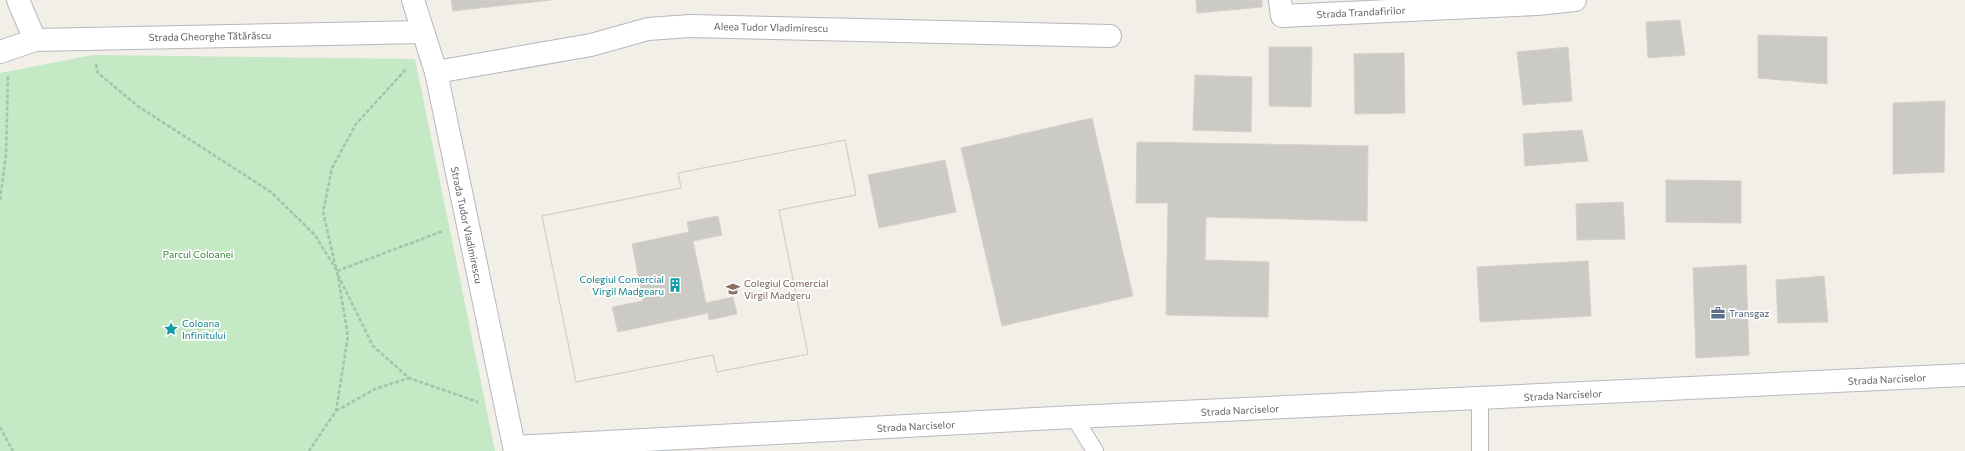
<svg xmlns="http://www.w3.org/2000/svg" width="1965" height="451" font-family="Commissioner,sans-serif">
<rect width="100%" height="100%" fill="#f1efe8"/>
<path fill="#c5e8c5" d="M 93,55 L 415,59 L 495,451 L 0,451 L 0,73 Z"/>
<path fill="#cccac5" stroke="#d6d1c6" fill-rule="evenodd" d="M 451,0 L 551,0 L 453,11 Z
M 1196,0 L 1262,0 L 1262,7 L 1197,13 Z
M 1680,20 L 1685,55 L 1648,58 L 1646,22 Z
M 1758,35 L 1827,37 L 1827,84 L 1758,78 Z
M 1269,47 L 1312,47 L 1311,107 L 1269,106 Z
M 1568,47 L 1572,101 L 1523,105 L 1517,52 Z
M 1404,53 L 1405,113 L 1355,114 L 1354,54 Z
M 1195,75 L 1252,77 L 1251,132 L 1193,130 Z
M 1945,101 L 1944,172 L 1893,174 L 1893,103 Z
M 1092,118 L 1133,296 L 1002,326 L 961,148 Z
M 1582,130 L 1588,161 L 1525,166 L 1523,134 Z
M 845,140 L 856,195 L 779,210 L 808,354 L 717,372 L 713,355 L 576,382 L 542,216 L 681,188 L 678,173 ZM 718,216 L 722,235 L 693,241 L 706,303 L 733,297 L 737,314 L 709,320 L 708,313 L 618,332 L 612,307 L 643,301 L 632,244 L 689,232 L 687,222 Z
M 845,140 L 856,195 L 779,210 L 808,354 L 717,372 L 713,355 L 576,382 L 542,216 L 681,188 L 678,173 Z
M 1137,142 L 1368,146 L 1367,221 L 1206,217 L 1205,260 L 1269,262 L 1268,317 L 1166,315 L 1168,203 L 1136,203 Z
M 945,160 L 956,212 L 879,228 L 868,175 Z
M 1666,180 L 1741,181 L 1741,223 L 1666,222 Z
M 1623,202 L 1625,239 L 1577,240 L 1576,204 Z
M 1588,261 L 1591,316 L 1480,322 L 1477,267 Z
M 1746,265 L 1749,355 L 1696,358 L 1693,268 Z
M 1824,276 L 1828,322 L 1778,323 L 1776,280 Z"/>
<g fill="none" stroke-linecap="round" stroke-linejoin="round">
<defs>
<path id="lane" d="M 1480,399 L 1480,451
M 1074,417 L 1095,451"/>
<path id="street" d="M 18,0 L 35,40
M 1280,0 L 1282,16 L 1537,4 L 1575,0
M 0,52 L 35,40 L 422,32
M 436,72 L 591,45 L 648,29 L 690,26 L 1110,36"/>
<path id="secondary" d="M 413,0 L 436,72 L 515,451
M 514,447 L 1074,417 L 1965,375"/>
</defs>
<use href="#lane" stroke="#b5b8bc" stroke-width="18"/>
<use href="#street" stroke="#b5b8bc" stroke-width="24"/>
<use href="#secondary" stroke="#b6babf" stroke-width="24"/>
<path stroke="#9cc7a9" stroke-width="2.5" stroke-dasharray="4 2" stroke-linecap="butt" d="M 96,64 L 98,73 L 139,107 L 271,192 L 315,235 L 337,271 L 348,336 L 336,411 L 309,451
M 0,200 L 6,155 L 8,75
M 336,268 L 323,212 L 332,168 L 356,124 L 407,68
M 337,271 L 443,231
M 338,275 L 373,346 L 409,378 L 478,402
M 336,411 L 375,389 L 409,378
M 0,427 L 13,451"/>
<use href="#lane" stroke="#fff" stroke-width="16"/>
<use href="#street" stroke="#fff" stroke-width="22"/>
<use href="#secondary" stroke="#fff" stroke-width="22"/>
</g>
<defs>
<symbol id="building-bare" viewBox="-9 -9 18 18"><path d="M-4-6H4V6H1V3H-1V6H-4ZM-2.5-4.3h1.7v1.8h-1.7ZM.8-4.3h1.7v1.8H.8ZM-2.5-1h1.7V.8h-1.7ZM.8-1h1.7V.8H.8Z" fill="#0f9aa8" stroke="#fff" stroke-width="2.5" paint-order="stroke"/></symbol>
<symbol id="university-bare" viewBox="-9 -9 18 18"><path d="M0-5L7-2L0 1L-7-2ZM-4 1L0 2.5L4 1V4Q0 6-4 4Z" fill="#8d6e63" stroke="#fff" stroke-width="2.5" paint-order="stroke"/></symbol>
<symbol id="office-bare" viewBox="-9 -9 18 18"><path d="M-6-3h4V-5.5h4V-3h4V5H-6ZM-1-4.5V-3h2v-1.5ZM-6 0V1H6V0Z" fill="#5c6f8a" stroke="#fff" stroke-width="2.5" paint-order="stroke"/></symbol>
<symbol id="sight-bare" viewBox="-9 -9 18 18"><path d="M0-6L1.8-2.2L6-1.7L2.9 1.2L3.7 5.4L0 3.3L-3.7 5.4L-2.9 1.2L-6-1.7L-1.8-2.2Z" fill="#0f9aa8" stroke="#fff" stroke-width="2.5" paint-order="stroke"/></symbol>
</defs>
<g fill-rule="evenodd">
<use href="#building-bare" x="665" y="275" width="20" height="20"/>
<use href="#university-bare" x="723" y="279" width="20" height="20"/>
<use href="#office-bare" x="1708" y="303" width="20" height="20"/>
<use href="#sight-bare" x="161" y="319" width="20" height="20"/>
</g>
<g text-anchor="middle" dominant-baseline="central" stroke-width="3.5" stroke-linejoin="round" paint-order="stroke">
<g font-size="10" fill="#5f6368" stroke="#fff">
<text transform="translate(1361 12) rotate(-3)">Strada Trandafirilor</text>
<text transform="translate(771 27) rotate(1)">Aleea Tudor Vladimirescu</text>
<text transform="translate(210 36) rotate(-1)">Strada Gheorghe Tătărăscu</text>
<text transform="translate(467 225) rotate(78)">Strada Tudor Vladimirescu</text>
<text transform="translate(1887 379) rotate(-3)">Strada Narciselor</text>
<text transform="translate(1563 395) rotate(-3)">Strada Narciselor</text>
<text transform="translate(1240 410) rotate(-3)">Strada Narciselor</text>
<text transform="translate(916 426) rotate(-3)">Strada Narciselor</text>
</g>
<g font-size="10" fill="#348238" stroke="#fff">
<text x="198" y="254">Parcul Coloanei</text>
</g>
<g font-size="10" fill="#0d838f" stroke="#fff" text-anchor="end">
<text x="664" y="279">Colegiul Comercial<tspan x="664" dy="12">Virgil Madgearu</tspan></text>
<text x="182" y="323" text-anchor="start">Coloana<tspan x="182" dy="12">Infinitului</tspan></text>
</g>
<g font-size="10" fill="#785e54" stroke="#fff" text-anchor="start">
<text x="744" y="283">Colegiul Comercial<tspan x="744" dy="12">Virgil Madgeru</tspan></text>
</g>
<g font-size="10" fill="#4e5e75" stroke="#fff" text-anchor="start">
<text x="1729" y="313">Transgaz</text>
</g>
</g>
</svg>
